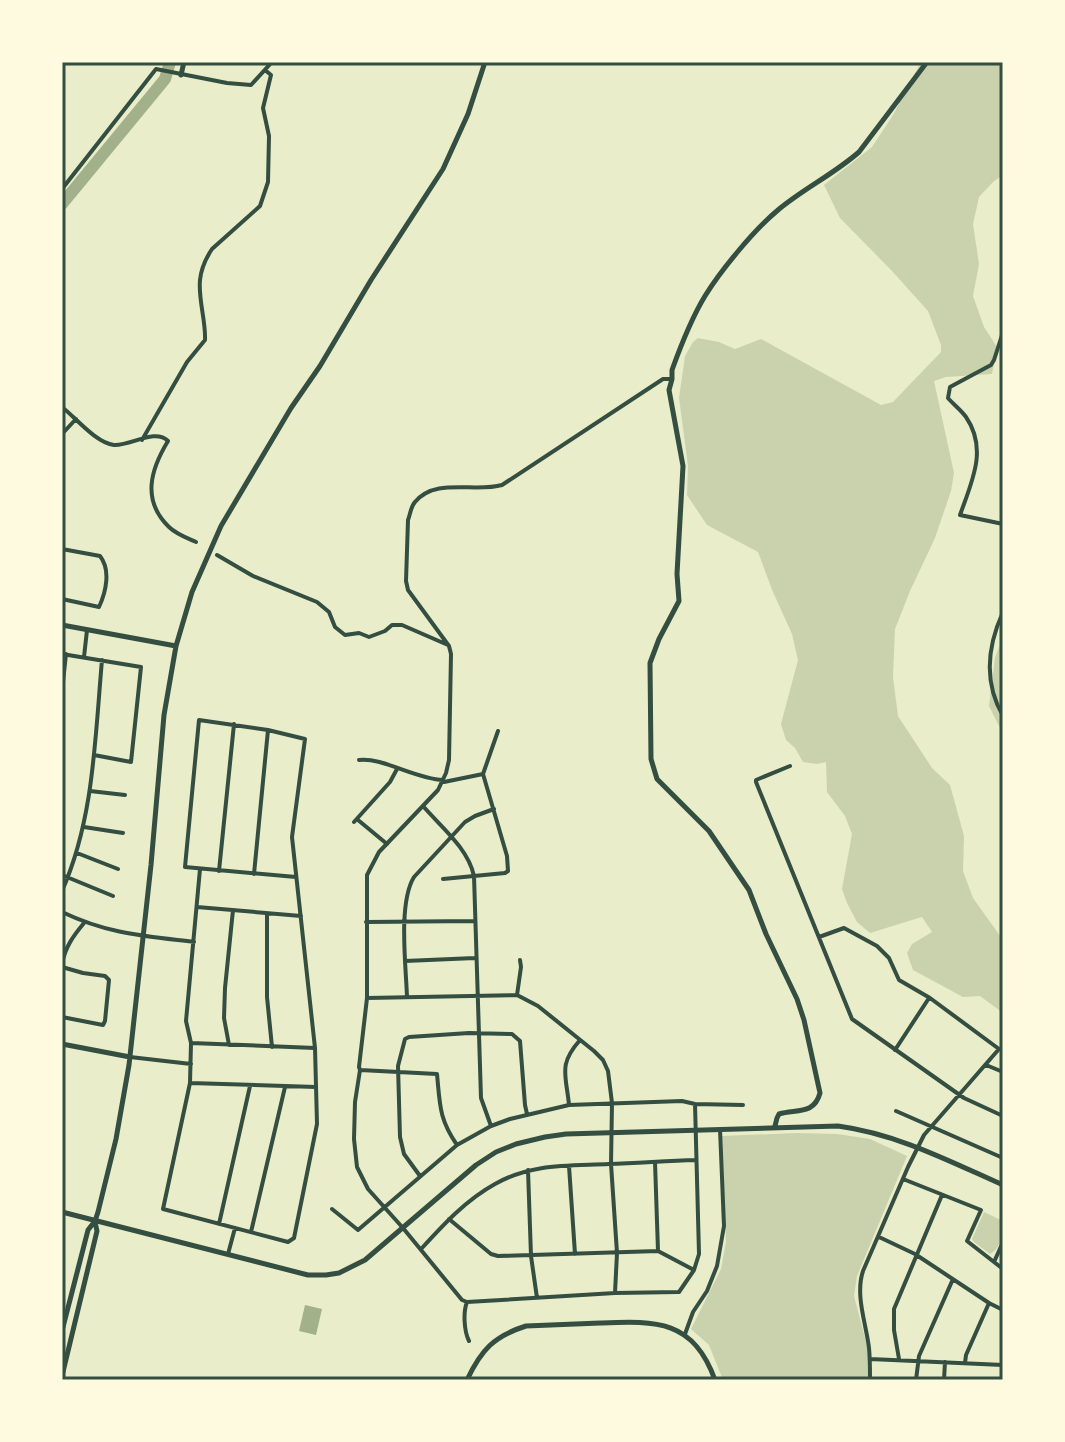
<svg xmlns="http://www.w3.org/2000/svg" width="1065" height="1442" font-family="'Sofia Sans Condensed',sans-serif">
<rect width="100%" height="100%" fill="#e9edc9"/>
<path fill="#cad2ad" d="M 921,62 L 1003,62 L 1003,175 L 993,182 L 979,197 L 973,224 L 979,264 L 973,296 L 984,327 L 997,347 L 992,374 L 946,377 L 934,381 L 954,473 L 951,491 L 935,538 L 910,591 L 895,629 L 893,677 L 898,716 L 932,768 L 950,785 L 964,836 L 963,871 L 973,898 L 1003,940 L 1003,1013 L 980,996 L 963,997 L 913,970 L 907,953 L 912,944 L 932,932 L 922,917 L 870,933 L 857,922 L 847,903 L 842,889 L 852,834 L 845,816 L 827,792 L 826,762 L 817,764 L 803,762 L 795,748 L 786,740 L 781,724 L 798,660 L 792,634 L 773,592 L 758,552 L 707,525 L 687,495 L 688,466 L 679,398 L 685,356 L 693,342 L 698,338 L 719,342 L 735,349 L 761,339 L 881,405 L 893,402 L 941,352 L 941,345 L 928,311 L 892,271 L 840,218 L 824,185 L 872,147 L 893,115 Z
M 1003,636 L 1003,734 L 989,706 L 995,658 Z
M 797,1133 L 837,1134 L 870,1139 L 907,1156 L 857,1276 L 854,1296 L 866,1342 L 869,1361 L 868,1380 L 723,1380 L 709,1345 L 691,1329 L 721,1269 L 726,1242 L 722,1136 Z
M 984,1212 L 1003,1221 C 1003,1233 1002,1248 990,1254 L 974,1242 L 972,1239 Z"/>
<path fill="#a3b18a" d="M 305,1305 L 322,1309 L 316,1335 L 299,1331 Z"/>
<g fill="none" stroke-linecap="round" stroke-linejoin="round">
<path stroke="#a3b18a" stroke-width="12" d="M 62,204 L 165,79 L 170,62"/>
<path stroke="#344e41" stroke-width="4" d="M 62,189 L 156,69 L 227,83 L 251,85 L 272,62
M 1003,332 L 994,360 L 991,365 L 950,387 L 948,398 C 953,404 961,410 966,417 C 988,449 972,481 960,515 L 1003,524
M 672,379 L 663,379 L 502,485 C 474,493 436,477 415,502 C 411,506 410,515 408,520 L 406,581 L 408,590 L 449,646 L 451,654 L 449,760 L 446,773 L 438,790 L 379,852 L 367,875 L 367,998 L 359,1067 L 360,1070 L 355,1102 L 354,1139 L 357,1167 L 368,1189 L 403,1228 L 462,1300 L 467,1302 L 615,1293 L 679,1292 L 694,1270 L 699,1254 L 695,1104
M 62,407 C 76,418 96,443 114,445 C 131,446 155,428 168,441 C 151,469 141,500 169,527 C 176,534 187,538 196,542
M 62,434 L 76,419
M 142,440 L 187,362 L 205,340 C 206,321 198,299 200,280 C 201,270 206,258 212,249 L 260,206 L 268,182 L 269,136 L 263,108 L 271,75 L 265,70
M 62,549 L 100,556 C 111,570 106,592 99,607 L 62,599
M 217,555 L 253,576 L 317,602 L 329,612 L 335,627 L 345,635 L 359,633 L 369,637 L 385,631 L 392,625 L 402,625 L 448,645
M 1003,612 C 987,647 984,683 1003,716
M 62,654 L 141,667 L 131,762 L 94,755
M 84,657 L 87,630
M 62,691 L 66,654
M 359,760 C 382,757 416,779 443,780 L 444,782 L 483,774
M 790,766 L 756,780 L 756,782 L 852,1019 L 964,1098 L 1003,1116
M 90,791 L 125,795
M 423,806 C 441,827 468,848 474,876 L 481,1098 L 491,1126
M 358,820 L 387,844
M 354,822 L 390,782 L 397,769
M 84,827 L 123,833
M 77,853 L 118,869
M 200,869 L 186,1021 L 191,1043 L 190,1083 L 163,1209 L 288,1242 L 294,1238 L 317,1124 L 315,1048 L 292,837 L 305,739 L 268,730 L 199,720 L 185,867 L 296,877
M 219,871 L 234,724
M 254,874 L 268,730
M 62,875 L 113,896
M 443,879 L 505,873 L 508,871 L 507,856 L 483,774 L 498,731
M 62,891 C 94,819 95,738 102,660
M 197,907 L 301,916
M 62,912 C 108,934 144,936 194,942
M 267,914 L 267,997 L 272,1047
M 366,922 L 475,921
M 819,937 L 844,928 L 877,946 L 889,958 L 899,980 L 930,998 L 999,1049 L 924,1135 L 908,1167 L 863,1271 C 855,1295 866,1323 869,1348 C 870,1358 870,1369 870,1380
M 405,961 L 475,958
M 62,964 C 65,947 74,935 84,923
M 62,967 L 83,973 L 105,976 L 109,980 L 105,1021 L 103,1025 L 62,1017
M 517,995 L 521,967 L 520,960
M 407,997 C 406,966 398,903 414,877 L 465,822 L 475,816 L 494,809
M 367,998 L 517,995 L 538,1006 L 594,1051 L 603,1060 L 608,1071 L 612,1103 L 611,1164 L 617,1253 L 615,1293
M 191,1043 L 315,1048
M 229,1045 L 224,1018 L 225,988 L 233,910
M 895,1050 L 929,998
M 130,1057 L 191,1064
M 986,1065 L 1003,1072
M 360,1070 L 437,1074 C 440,1105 439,1119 457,1145
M 190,1083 L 316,1087
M 569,1105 C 566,1074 558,1065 580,1040
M 896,1111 L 1003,1158
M 655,1162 L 658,1251
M 569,1166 L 575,1254
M 528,1170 L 531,1256 L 537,1298
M 420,1176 L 404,1154 L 400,1137 L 398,1066 L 405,1039 L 409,1037 L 469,1033 L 512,1034 L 520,1041 L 525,1105 L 527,1114
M 903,1179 L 981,1210 L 967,1241 L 1003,1269
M 332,1209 L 358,1230 L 457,1145 L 491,1126 L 510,1119 L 569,1105 L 682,1101 L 695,1104 L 743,1105
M 449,1219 L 491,1254 L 498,1256 L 658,1251 L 694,1270
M 219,1224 L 250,1086
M 251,1232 L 285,1087
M 879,1237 L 915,1254 L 989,1303 L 1003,1310
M 422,1248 C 444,1224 466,1200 495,1184 C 532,1163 569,1166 609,1164 C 638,1163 666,1161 695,1160
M 228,1254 L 235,1228
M 994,1262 L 1003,1242
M 467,1302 C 463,1312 464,1331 469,1341
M 685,1334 L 693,1312 L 707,1291 L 717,1266 L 724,1226 L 720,1129
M 870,1359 L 1003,1365
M 899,1359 L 894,1330 L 894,1309 L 942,1195
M 965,1363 L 966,1355 L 989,1303
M 916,1380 L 919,1356 L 953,1279
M 944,1380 L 945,1362"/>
<path stroke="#344e41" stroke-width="5" d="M 181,75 L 184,62
M 62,625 L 176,646
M 62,1044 L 130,1057
M 775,1126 L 777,1118 L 779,1114 C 797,1109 814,1115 820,1093 L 804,1020 L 797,999 L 766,934 L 749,890 L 709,831 L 657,779 L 651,759 L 650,663 L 659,639 L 679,601 L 677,574 L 683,466 L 669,390 L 672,379 L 672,370 C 681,345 691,319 705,296 C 721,270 754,230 778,210 C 803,189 834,174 859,152 L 927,62
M 62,1212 L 308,1275 L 326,1275 L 339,1273 L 365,1260 L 476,1165 L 496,1152 L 516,1144 L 545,1137 L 566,1134 L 838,1126 C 897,1134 949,1161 1003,1185
M 62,1331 L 88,1230 L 95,1221 L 98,1212 L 116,1139 L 129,1065 L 151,865 L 164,715 L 176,646 L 192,592 L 221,526 L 291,408 L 320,366 L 371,280 L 443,169 L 468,114 L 485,62
M 62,1376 L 97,1231 L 95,1222
M 467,1380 C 481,1350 494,1336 526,1326 C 551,1325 575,1324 600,1323 C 656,1321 693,1319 715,1380"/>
</g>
<rect width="1065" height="1442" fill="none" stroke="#fefae0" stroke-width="128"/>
<rect x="64" y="64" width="937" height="1314" fill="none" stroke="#344e41" stroke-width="3"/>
</svg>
